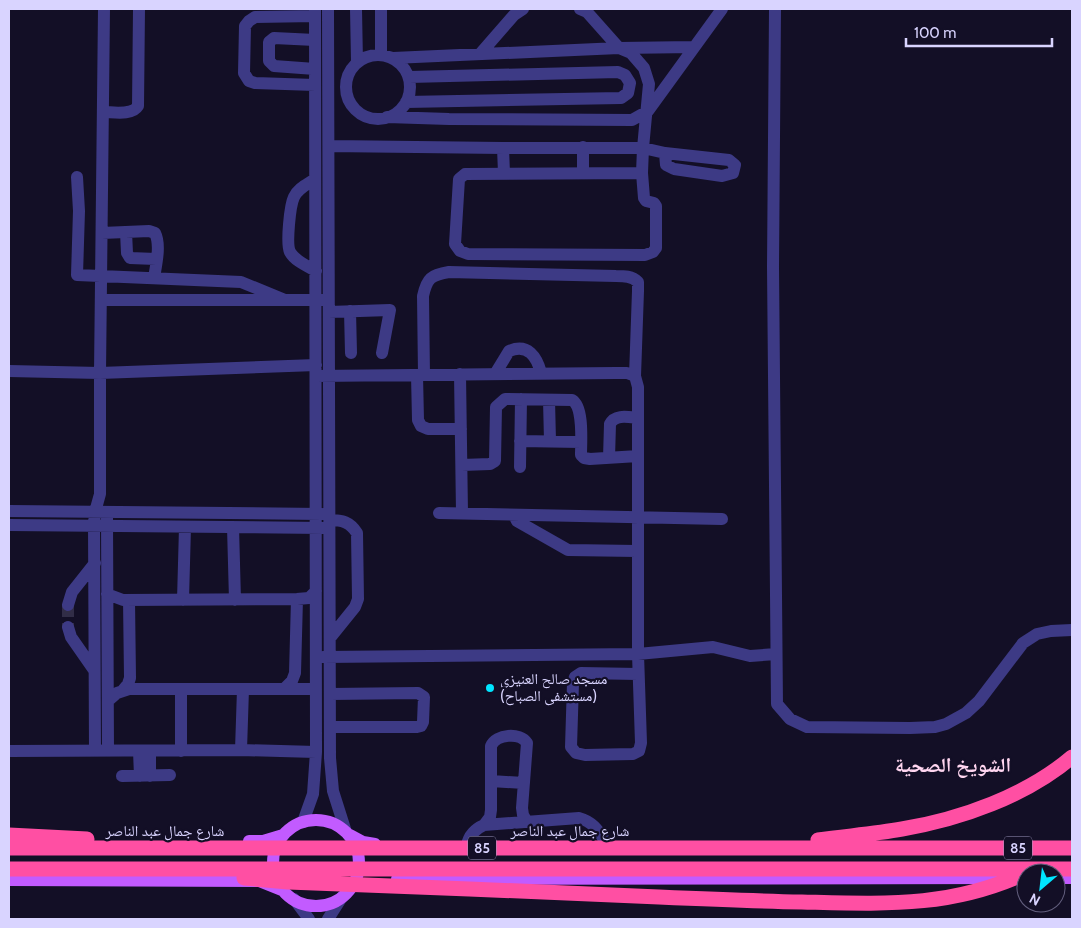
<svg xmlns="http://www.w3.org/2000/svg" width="1081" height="928" font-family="Cabin,'Noto Naskh Arabic',sans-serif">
<rect width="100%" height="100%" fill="#130f26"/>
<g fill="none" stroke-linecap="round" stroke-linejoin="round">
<path stroke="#312d47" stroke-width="12" stroke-dasharray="12 6" stroke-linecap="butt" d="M 68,605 L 68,627"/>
<path stroke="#3d3a85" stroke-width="12" d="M 328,9 L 330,758 L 333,791 L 346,832
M 356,9 L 357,62
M 381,9 L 381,54
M 580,9 L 587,12 L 619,48 L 631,53 L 644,68 L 649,84 L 643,148 L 642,173
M 775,9 L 773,267 L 777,704 L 790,719 L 807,727 L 910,728 L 935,727 L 946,724 L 966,713 L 979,701 L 1023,643 L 1037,634 L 1051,631 L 1072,630
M 315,16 L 255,17 L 249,21 L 245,26 L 244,73 L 249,81 L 255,83 L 315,85
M 315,40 L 274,38 L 269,42 L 269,61 L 274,66 L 315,69
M 480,54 L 514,15 L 523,9
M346 87a32 32 0 1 1 64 0a32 32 0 1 1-64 0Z
M 393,58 L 619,48 L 694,47
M 406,102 L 621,98 L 628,93 L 630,83 L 625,75 L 618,72 L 409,77
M 103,112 C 113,112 132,116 138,106 L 139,9
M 387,117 L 449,119 L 632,120 L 648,111 L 722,9
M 329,146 L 503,148 L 643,148 L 665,153 L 729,160 L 735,165 L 733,173 L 722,176 L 674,169 L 666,165 L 665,153
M 503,148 L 504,173
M 583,173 L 583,147
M 642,173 L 644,198 L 646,201 L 654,203 L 656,206 L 656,248 L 653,252 L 645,255 L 468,254 L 460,251 L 455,244 L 459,179 L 465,174 Z
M 77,177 L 79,211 L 77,275 L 241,282 L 285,300
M 315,179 C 308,184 298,188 294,197 C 290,205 286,244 290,252 C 295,261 307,266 316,271
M 126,232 L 127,253 L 130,258 L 156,259
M 102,233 L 149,231 L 155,233 C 161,245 156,265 154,278
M 101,300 L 323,300
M 350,311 L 351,353
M 329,312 L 390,310 L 382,353
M 9,371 L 100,373 L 316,365
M 460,374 L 462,513
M 495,374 L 509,351 C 528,343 537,357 541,373
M 417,375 L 418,420 L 421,426 L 428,429 L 461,429
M 424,375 L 423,296 C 427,278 431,275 449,272 L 616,276 C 624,276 632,276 638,282 L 638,291 L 635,376
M 316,376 L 616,373 L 627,373 L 635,376 L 638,387 L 638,654 L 641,743 L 639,751 L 633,754 L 585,755 L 576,753 L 571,747 L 573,683 L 575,677 L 581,673 L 638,674
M 549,400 L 550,441
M 520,441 L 581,442
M 609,458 L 610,424 C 615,414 628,417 638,418
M 462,465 L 490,464 L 495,461 L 496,407 L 505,399 L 572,400 C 584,407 581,442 581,455 L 584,458 L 590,459 L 638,456
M 520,467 L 521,399
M 9,511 L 322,514
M 439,513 L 722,519
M 514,515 L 517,521 L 568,550 L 637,551
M 107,518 L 108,750
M 330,520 C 342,520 350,522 357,533 L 358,599 L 355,607 L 330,638
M 9,525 L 324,528
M 233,527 L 235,600
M 107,594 L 123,600 L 297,599 L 309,598 L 316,591
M 183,600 L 185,527
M 68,605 L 72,592 L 95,563
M 68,627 L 71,637 L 94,670
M 323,657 L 638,654 L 713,647 L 750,656 L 776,654
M 284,689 L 292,681 L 295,673 L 297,599
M 123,690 L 128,684 L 130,678 L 129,600
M 109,700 L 117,693 L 129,689 L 316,689
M 330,727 L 417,727 L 421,726 L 423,722 L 424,697 L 418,693 L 330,694
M 241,750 L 243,689
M 9,751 L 241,750 L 316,752
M 95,751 L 94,526 L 95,512 L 100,494 L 100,373 L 104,9
M 139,751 L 140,776
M 181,751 L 181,689
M 122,776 L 170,775
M 150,776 L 150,751
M 491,781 L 524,783
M 303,822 L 313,794 L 316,752 L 315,9
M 484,825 L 490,817 L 491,810 L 491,746 C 496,734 520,732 527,743 L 522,808 L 523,815 L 527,822
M 467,845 C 469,835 475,829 484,825 L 579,818 C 594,822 599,832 607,844
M 294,899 L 309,919
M 328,919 L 342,897"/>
<path stroke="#c25bff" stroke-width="12" d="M273 863a43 43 0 1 1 86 0a43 43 0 1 1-86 0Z
M 350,835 L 363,842 L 375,844
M 249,841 L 263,841 L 283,835
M 1056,878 L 1072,878
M 397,879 L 1009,878
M 9,880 L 259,881 L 284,891"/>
<path stroke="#ff4fa3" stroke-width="15" d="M 9,835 L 87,839
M 818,840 C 846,836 874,834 902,829 C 961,819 1026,796 1072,757
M 9,848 L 1072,848
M 9,869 L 1072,869
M 244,878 L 288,882 C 412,886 535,892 659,897 C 706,899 754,901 802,902 C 884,904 952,908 1028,872"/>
</g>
<circle fill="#00e5ff" stroke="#130f26" stroke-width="2" cx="490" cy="688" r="5"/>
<g text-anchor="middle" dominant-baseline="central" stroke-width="4.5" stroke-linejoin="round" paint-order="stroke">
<g fill="#130f26" stroke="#9e99be" stroke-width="1">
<rect x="468" y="836.5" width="28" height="23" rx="4"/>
<rect x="1004" y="836.5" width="28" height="23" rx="4"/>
</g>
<g font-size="14" font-weight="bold" fill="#d9d4ff">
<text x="482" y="848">85</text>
<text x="1018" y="848">85</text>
</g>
<g font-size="15" fill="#d9d4ff" stroke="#130f26" text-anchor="start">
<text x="500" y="679">مسجد صالح العنيزي<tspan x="500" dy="17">(مستشفى الصباح)</tspan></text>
</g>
<g font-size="15" fill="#d9d4ff" stroke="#130f26">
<text x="165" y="831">شارع جمال عبد الناصر</text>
<text x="570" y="831">شارع جمال عبد الناصر</text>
</g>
<g font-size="20" font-weight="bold" fill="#ffd6f0" stroke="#130f26">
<text x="953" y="765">الشويخ الصحية</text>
</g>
</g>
<rect width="1081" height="928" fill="none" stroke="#d9d4ff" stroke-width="20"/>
<g transform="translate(1041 888) rotate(208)"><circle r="24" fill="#130f26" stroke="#625e7d"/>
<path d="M0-4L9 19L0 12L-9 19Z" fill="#00e5ff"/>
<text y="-8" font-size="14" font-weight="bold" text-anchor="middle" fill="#d9d4ff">N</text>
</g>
<path d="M906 38v8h146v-8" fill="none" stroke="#d9d4ff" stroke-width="2.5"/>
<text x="914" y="38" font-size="15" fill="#d9d4ff" stroke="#130f26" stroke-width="4" paint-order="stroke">100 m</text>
</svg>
